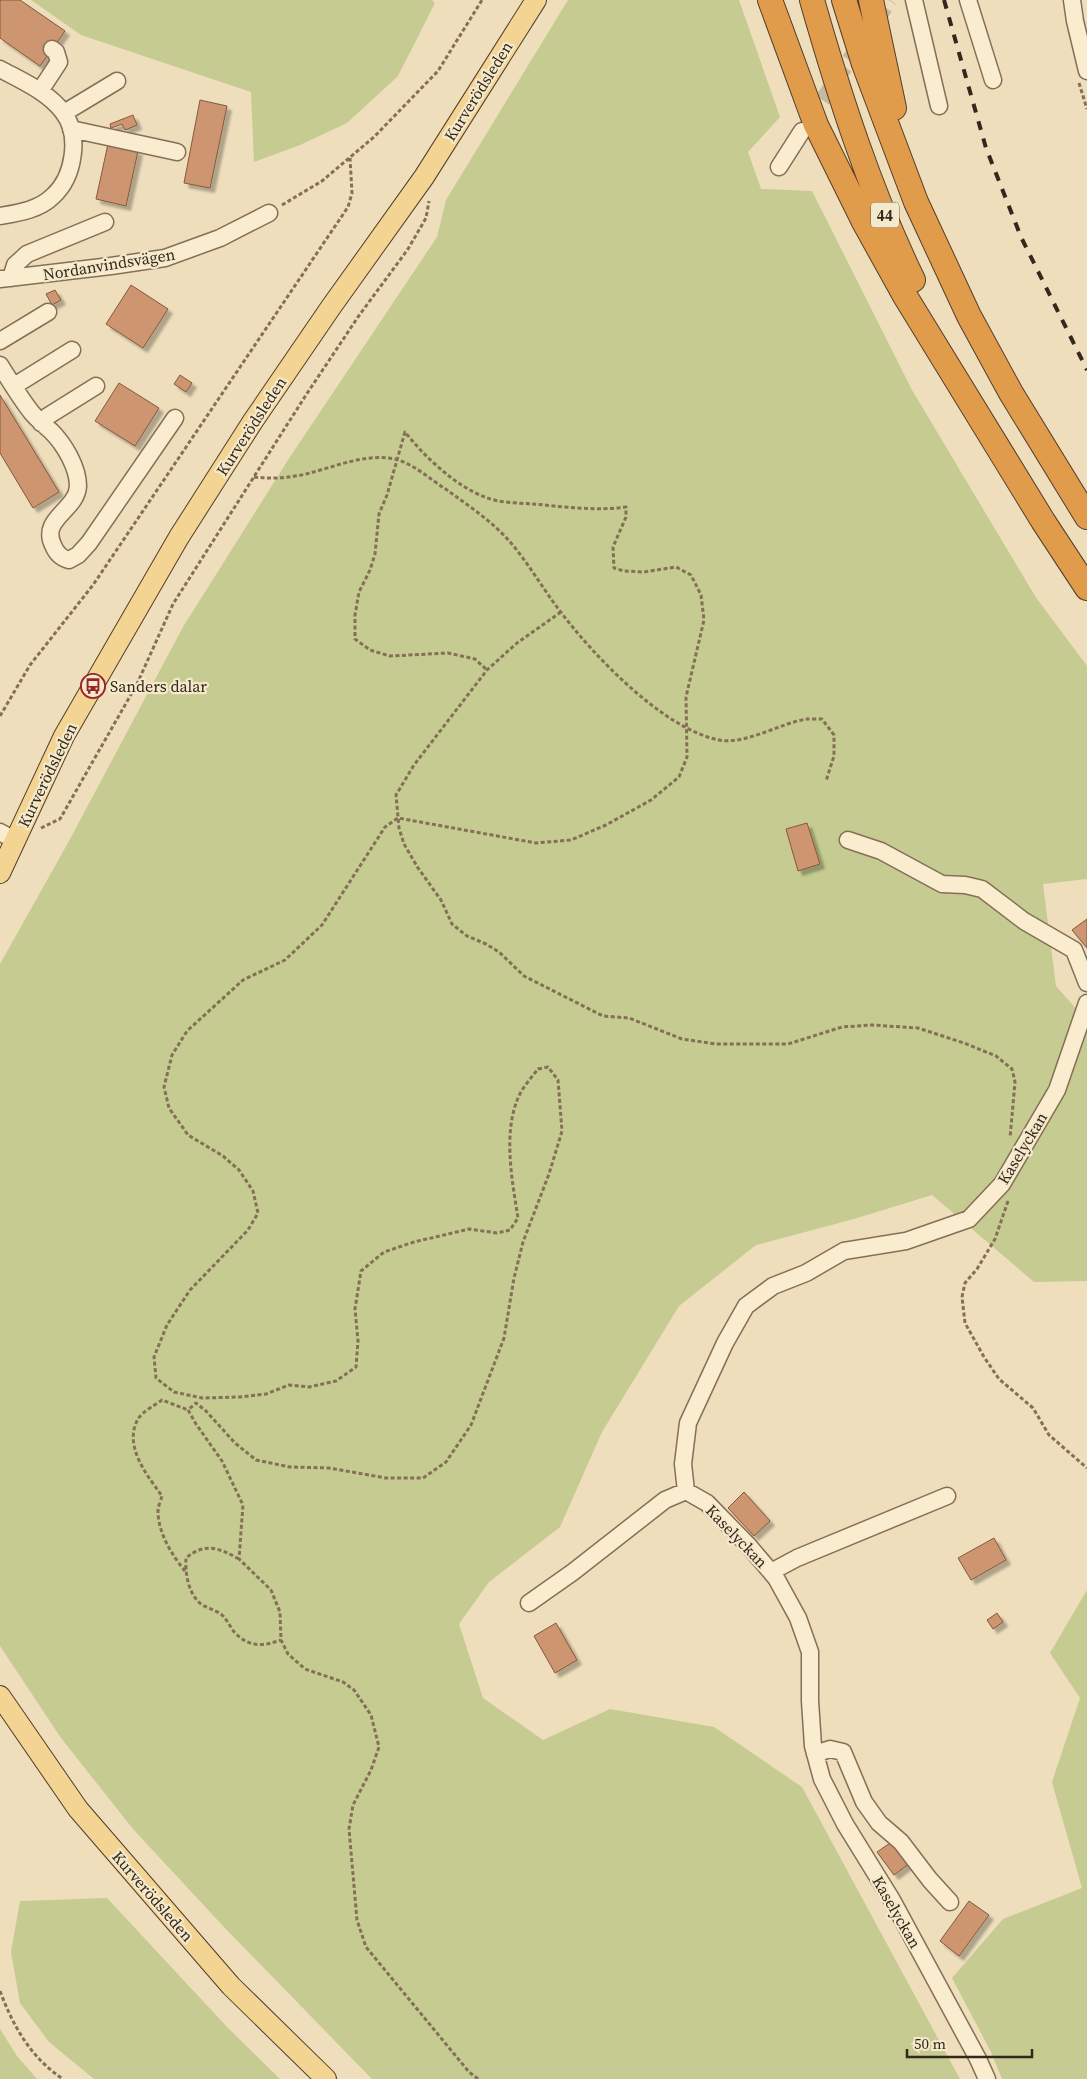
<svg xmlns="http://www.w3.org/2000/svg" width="1087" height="2079" font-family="'Source Serif 4',serif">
<defs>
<filter id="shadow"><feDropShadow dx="4.5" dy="4.5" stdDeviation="1" flood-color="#0004"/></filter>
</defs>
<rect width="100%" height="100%" fill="#eedebc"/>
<path fill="#c5cb91" d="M 31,0 L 432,0 L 435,3 L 398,76 L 347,123 L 300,145 L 254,162 L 251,92 L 81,35 Z
M 568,0 L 739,0 L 780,117 L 748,152 L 761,189 L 812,191 L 912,390 L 1035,596 L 1087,666 L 1087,879 L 1043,884 L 1056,986 L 1087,1021 L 1087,1281 L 1034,1282 L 932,1195 L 854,1219 L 756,1245 L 679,1306 L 602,1432 L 560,1527 L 489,1582 L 459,1624 L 483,1698 L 543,1740 L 610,1709 L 714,1727 L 802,1787 L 960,2079 L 372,2079 L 223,1926 L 133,1829 L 61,1738 L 0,1646 L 0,964 L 69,841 L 183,627 L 288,460 L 437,237 L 446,200 Z
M 1087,1590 L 1087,2079 L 1002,2079 L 991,2052 L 952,1978 L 1003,1919 L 1082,1888 L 1052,1782 L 1080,1698 L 1050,1653 Z
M 107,1898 L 228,2028 L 280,2079 L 94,2079 L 49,2042 L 20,2003 L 11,1952 L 20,1901 Z
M 0,2029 L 17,2056 L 37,2079 L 0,2079 Z"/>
<path fill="#cd9671" stroke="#85583b" filter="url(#shadow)" d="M 0,0 L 20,0 L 65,31 L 40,66 L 0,38 Z
M 200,100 L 227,106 L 210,188 L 184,183 Z
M 133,115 L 137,125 L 125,130 L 122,124 L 111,128 L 110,124 Z
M 108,144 L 138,151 L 126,206 L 96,199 Z
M 131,285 L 168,309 L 143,348 L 106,324 Z
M 55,290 L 61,300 L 52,305 L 46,294 Z
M 180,375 L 192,383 L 186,392 L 174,384 Z
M 119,383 L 159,408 L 135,446 L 95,421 Z
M 0,395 L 59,492 L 33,508 L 0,453 Z
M 807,823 L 820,864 L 798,871 L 786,829 Z
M 1087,919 L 1087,948 L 1072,930 Z
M 744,1492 L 770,1521 L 754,1536 L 728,1508 Z
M 994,1538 L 1006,1560 L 971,1580 L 958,1558 Z
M 997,1613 L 1003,1622 L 993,1629 L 987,1620 Z
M 556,1623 L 577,1660 L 555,1673 L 534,1636 Z
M 893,1841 L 910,1863 L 894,1875 L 877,1852 Z
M 969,1901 L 989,1915 L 959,1956 L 940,1941 Z"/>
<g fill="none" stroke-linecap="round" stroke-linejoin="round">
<path stroke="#c9b99c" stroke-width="16" stroke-dasharray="16 8" stroke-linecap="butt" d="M 809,120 L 890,0"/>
<defs>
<path id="minor" d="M 914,0 L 939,106
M 968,0 L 993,80
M 1072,0 L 1075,21 L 1087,71
M 0,69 C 22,81 48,92 63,112 C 81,135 74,177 53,196 C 39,210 18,213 0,216
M 40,91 L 59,62 L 56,52 L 52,49
M 64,113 L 117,81
M 71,129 L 177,152
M 779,167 L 802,131
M 11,278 L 15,265 L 27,254 L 105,222
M 0,279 L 111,266 L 165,258 L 220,238 L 269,213
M 0,341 L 48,312
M 0,365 C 10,381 20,398 32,413 C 38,420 44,425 51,431 C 64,444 78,467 78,486 C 77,510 40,519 53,545 C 56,553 61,558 69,560 L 78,555 L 89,543 L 175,418
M 14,386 L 72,350
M 41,423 L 48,416 L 96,386
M 0,832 L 16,841
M 848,840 L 881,851 L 942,884 L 965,885 L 982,889 L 1024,921 L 1074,950 L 1087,983
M 686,1491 L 683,1464 L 688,1423 L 725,1343 L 746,1306 L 773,1286 L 806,1273 L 844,1251 L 906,1241 L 969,1219 L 1002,1184 L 1057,1090 L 1087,1003
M 686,1491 L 707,1503 L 748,1545 L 776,1578 L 798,1618 L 810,1652 L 810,1701 L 813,1746 L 822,1779 L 845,1824 L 892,1900 L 978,2059 L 987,2079
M 771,1572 L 797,1558 L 947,1496
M 529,1603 L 573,1572 L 665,1500 L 686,1491
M 815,1754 L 830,1749 L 843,1752 L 864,1802 L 879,1823 L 901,1842 L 930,1880 L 950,1902"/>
<path id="major" d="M 0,873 L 64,736 L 179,537 L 253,421 L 331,307 L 424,177 L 536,0
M 0,1696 L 78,1809 L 231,1986 L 326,2079"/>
<path id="highway" d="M 770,0 L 816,125 L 864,222 L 905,296 L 1043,521 L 1087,588
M 812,0 C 839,95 870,191 913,280
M 844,0 L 864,64 L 916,202 L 969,316 L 1011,393 L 1087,517
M 871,0 L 894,108"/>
</defs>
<use href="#minor" stroke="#856f56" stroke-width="19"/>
<use href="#major" stroke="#533d2b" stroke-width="22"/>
<use href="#highway" stroke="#533d2b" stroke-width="26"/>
<path stroke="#856f56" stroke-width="3" stroke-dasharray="4 2.5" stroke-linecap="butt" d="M 1079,83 L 1087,109
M 282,205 L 322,181 L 374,137 L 438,71 L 482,0
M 254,477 C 272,479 288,478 306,474 C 334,467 366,453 395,459 C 414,464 431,480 447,490 C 469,506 493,522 511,543 C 529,564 543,589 560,611 C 593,655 663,729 719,740 C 746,745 780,723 807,719 C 811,719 817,719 822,719 L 834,735 L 834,756 L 826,781
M 561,612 L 517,643 L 487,670 L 414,765 L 396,795 L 399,828 L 404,844 L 418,868 L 441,900 L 452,924 L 467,936 L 486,944 L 499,952 L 524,976 L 603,1016 L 629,1018 L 682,1039 L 716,1044 L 788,1044 L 842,1027 L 872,1025 L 918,1028 L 964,1043 L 996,1056 L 1012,1069 L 1015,1082 L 1010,1138
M 0,716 L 30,665 L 93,585 L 348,207 L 352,193 L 350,158
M 41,828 L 60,819 L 137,684 L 173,604 L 306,395 L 358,317 L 408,249 L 426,218 L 429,201
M 1008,1201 L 995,1239 L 977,1269 L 965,1283 L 962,1297 L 965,1323 L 984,1357 L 999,1379 L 1033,1408 L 1049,1435 L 1087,1468
M 239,1559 C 219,1548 205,1542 186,1558 C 185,1572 188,1594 201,1604 C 208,1609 218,1610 224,1617 C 228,1622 231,1628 235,1633 C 250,1648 264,1646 281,1640
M 185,1571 C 172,1555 158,1533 158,1511 C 158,1506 161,1500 162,1496 C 147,1475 123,1446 138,1419 C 142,1412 155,1405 162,1400 L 188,1410
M 0,1991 C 13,2026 31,2058 63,2079
M 478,2079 L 469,2072 L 366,1947 L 357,1920 L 349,1829 L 353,1805 L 371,1770 L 379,1747 L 371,1715 L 354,1690 L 343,1682 L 305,1669 L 288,1654 L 281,1640 L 280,1612 L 271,1590 L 239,1559 L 243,1505 L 222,1461 L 196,1424 L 188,1410 L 196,1403 L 206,1411 L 235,1443 L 256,1460 L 290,1467 L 329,1468 L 386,1478 L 423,1478 L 446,1462 L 471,1425 L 504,1338 L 514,1278 L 523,1242 L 549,1174 L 562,1131 L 558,1080 L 548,1067 L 538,1069 C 531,1078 522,1088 518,1098 C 503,1134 512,1180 518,1218 L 510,1230 L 497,1233 L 469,1229 L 414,1242 L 384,1252 L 361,1271 L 355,1309 L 358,1341 L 356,1367 L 336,1381 L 309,1387 L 289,1385 L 266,1394 L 240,1397 L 202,1398 L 174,1392 L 156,1378 L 154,1357 L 167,1325 L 190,1290 L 248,1230 L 258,1213 L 253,1191 L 239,1170 L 223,1156 L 188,1135 L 169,1108 L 164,1087 L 172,1055 L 187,1031 L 243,980 L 285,960 L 322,925 L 385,827 L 398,818 L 536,843 L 571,840 L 606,825 L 651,800 L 679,777 L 687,757 L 686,697 L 704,620 L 701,595 L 691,575 L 676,567 L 644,572 L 624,571 L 614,568 L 613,547 L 626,517 L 626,507 C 596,511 564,507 534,504 C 518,503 499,503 485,497 C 455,486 424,456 405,432 L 387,495 L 379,514 L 375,554 L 370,570 L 359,592 L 355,615 L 355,639 L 370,650 L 390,656 L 448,653 L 475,659 L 487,670"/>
<use href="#minor" stroke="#f9eccf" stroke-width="16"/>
<use href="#major" stroke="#f3d492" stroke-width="20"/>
<use href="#highway" stroke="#e09c4a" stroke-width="24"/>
<path stroke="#34271b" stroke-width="4" stroke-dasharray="9 9" stroke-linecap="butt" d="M 944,0 L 986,148 L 1021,237 L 1087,370"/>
</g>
<defs>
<symbol id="bus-ring" viewBox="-11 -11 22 22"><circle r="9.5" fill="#f5e9cc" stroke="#952527" stroke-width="1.5"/><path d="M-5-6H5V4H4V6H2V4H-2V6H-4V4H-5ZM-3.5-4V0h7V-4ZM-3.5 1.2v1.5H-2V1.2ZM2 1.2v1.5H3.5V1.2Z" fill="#952527"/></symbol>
</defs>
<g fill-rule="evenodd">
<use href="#bus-ring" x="79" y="672" width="28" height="28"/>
</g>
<g text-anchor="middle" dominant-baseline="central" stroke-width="4.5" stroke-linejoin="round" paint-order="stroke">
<rect fill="#f5e9cc" stroke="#6e6150" stroke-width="1" x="871" y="202.5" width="28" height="25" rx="4"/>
<g font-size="15" font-weight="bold" fill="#34271b">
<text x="885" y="215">44</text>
</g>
<g font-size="16" fill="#34271b" stroke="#f5e9cc">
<text transform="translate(478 91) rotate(-58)">Kurverödsleden</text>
<text transform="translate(109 264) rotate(-9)">Nordanvindsvägen</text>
<text transform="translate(251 426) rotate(-57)">Kurverödsleden</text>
<text transform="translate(47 775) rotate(-64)">Kurverödsleden</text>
<text transform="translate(1022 1148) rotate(-59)">Kaselyckan</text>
<text transform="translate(737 1536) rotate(46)">Kaselyckan</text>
<text transform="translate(153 1896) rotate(49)">Kurverödsleden</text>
<text transform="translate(897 1912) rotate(60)">Kaselyckan</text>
</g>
<g font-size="16" fill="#34271b" stroke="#f5e9cc" text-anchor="start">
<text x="110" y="686">Sanders dalar</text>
</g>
</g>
<path d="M907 2049v8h125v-8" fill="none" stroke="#34271b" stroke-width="2.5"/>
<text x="914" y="2049" font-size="15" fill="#34271b" stroke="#f5e9cc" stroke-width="4" paint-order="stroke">50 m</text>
</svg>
